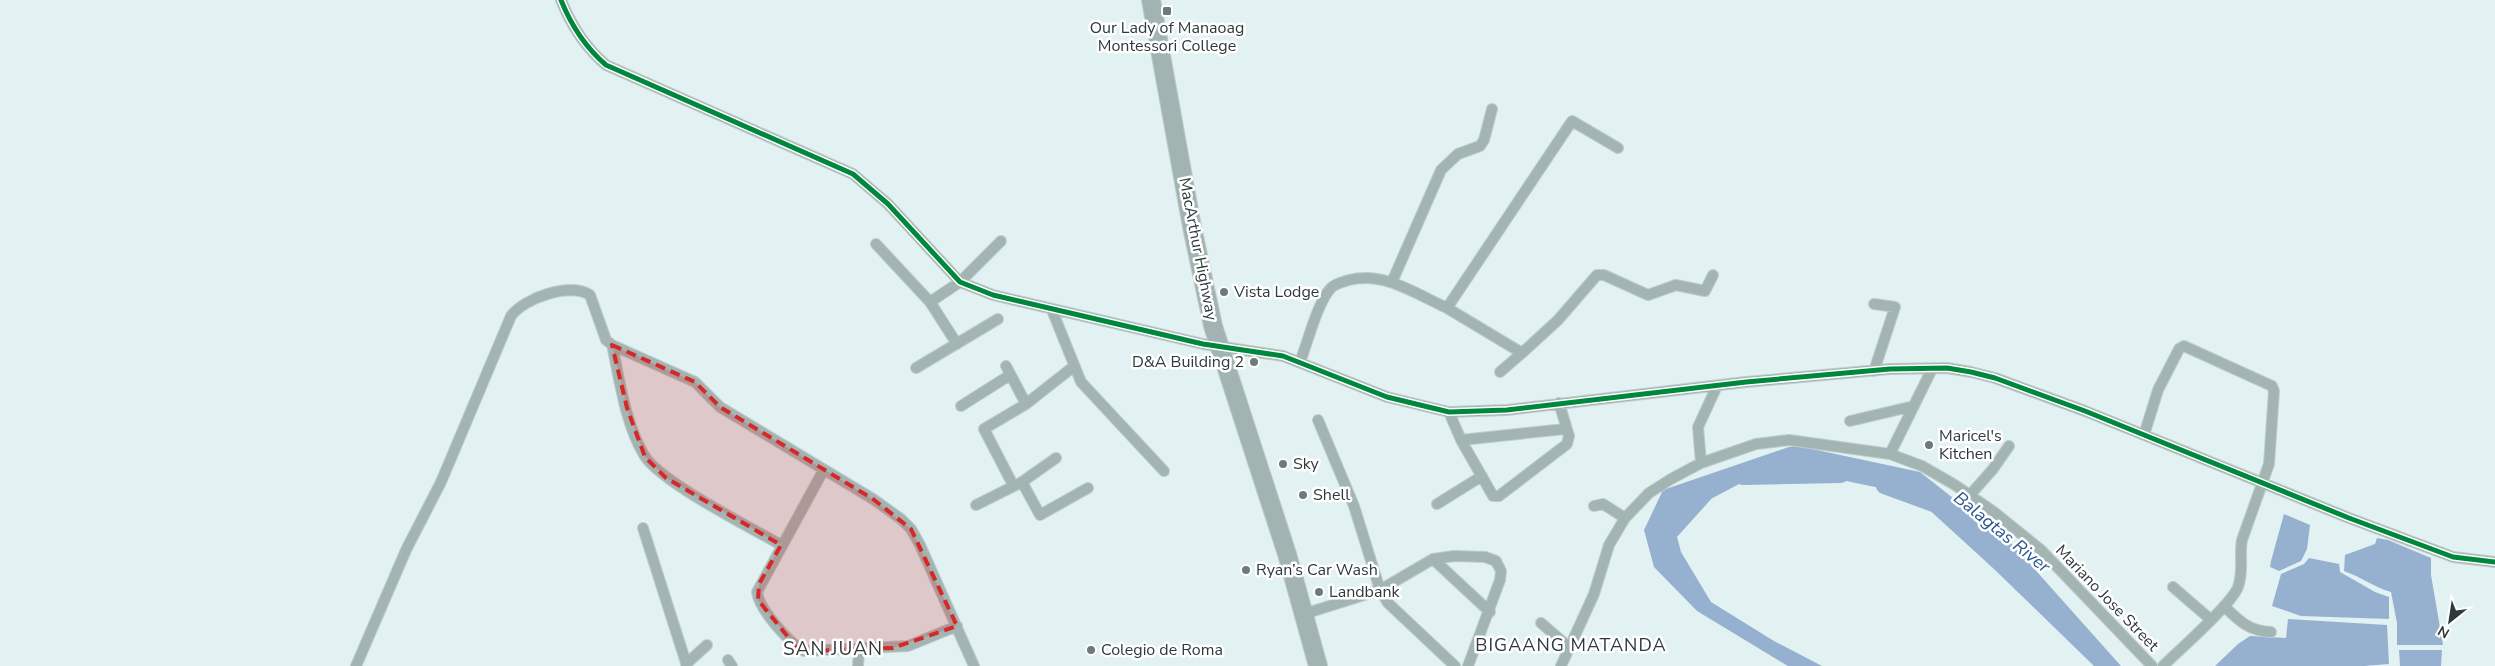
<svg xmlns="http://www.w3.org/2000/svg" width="2495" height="666" font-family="'Nunito Sans',sans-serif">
<rect width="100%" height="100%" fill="#e2f1f2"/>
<path fill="#96b1d0" d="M 1798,446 L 1920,472 L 2014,546 L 2121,666 L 2094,666 L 1994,569 L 1913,495 L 1794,470 L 1743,482 L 1686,512 L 1676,533 L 1681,552 L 1711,602 L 1774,641 L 1822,666 L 1788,666 L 1697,611 L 1654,567 L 1644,530 L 1663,490 L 1789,447 Z
M 2284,514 L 2310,525 L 2307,549 L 2301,561 L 2279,571 L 2270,567 L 2271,561 Z
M 2377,538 L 2388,540 L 2431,558 L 2431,575 L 2443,645 L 2397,645 L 2397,623 L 2391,592 C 2374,587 2361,577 2344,571 L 2345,555 L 2375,544 Z
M 2309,558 L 2339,564 L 2340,572 L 2375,592 L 2389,597 L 2389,619 L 2301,616 L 2272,606 L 2281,574 L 2304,564 Z
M 2288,619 L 2387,625 L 2389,664 L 2364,666 L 2215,666 L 2238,644 L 2250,636 L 2286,638 Z
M 2399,650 L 2442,650 L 2441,666 L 2400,666 Z"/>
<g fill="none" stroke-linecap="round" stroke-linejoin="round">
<path stroke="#96b1d0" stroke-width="16" d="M 1743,477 L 1841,475
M 1884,486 L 1936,505
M 1668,535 L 1705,494"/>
<defs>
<path id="street" d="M 561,0 C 571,25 585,47 606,65 L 853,174 L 888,204 L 960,282 L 993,295 L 1203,344 L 1283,356 L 1387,397 L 1449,412 L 1507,410 L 1746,382 L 1890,369 L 1947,368 L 1971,372 L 1995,378 L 2085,411 L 2349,518 L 2453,557 L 2495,562
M 876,244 L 930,302 L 957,344
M 1392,282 L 1441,170 L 1458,154 L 1480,146 L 1484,140 L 1492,109
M 930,302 L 960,282 L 1001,241
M 1874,304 L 1895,307 L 1874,371
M 1447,308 L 1522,353 L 1558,320 L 1597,275 L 1604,275 L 1648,295 L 1676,285 L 1705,291 L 1713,275
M 1052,310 L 1081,382 L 1164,471
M 612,345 C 620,381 625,423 644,455 C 660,482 750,527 781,545
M 1300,362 C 1308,342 1317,303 1331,288 C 1336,283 1343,282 1349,280 C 1384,271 1416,294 1447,308 L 1572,121 L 1618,148
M 1006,366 L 1026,404
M 916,368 L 998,319
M 1500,372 L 1522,353
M 961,406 L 1010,375
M 1449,412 L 1461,440 L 1565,429
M 1318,420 L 1354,506 L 1380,590 L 1388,603 L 1455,666
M 1850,421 L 1914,406
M 2144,435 L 2158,390 L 2179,349 L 2184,346 L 2272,386 L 2274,391 L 2269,464 L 2242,540 C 2239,556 2244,571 2238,587 C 2232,604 2179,650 2163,666
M 1461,440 L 1493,496 L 1499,496 L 1567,444 L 1569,436 L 1559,403
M 1890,454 L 1932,369
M 1701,463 L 1698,427 L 1717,386
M 823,471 L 757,592 C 759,609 789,643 804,651 L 908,646 L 957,626
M 1022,482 L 1040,515 L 1088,488
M 1013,485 L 984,429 L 1026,404 L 1073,367
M 1970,495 L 1993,469 L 2009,446
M 1437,504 L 1482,476
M 976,505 L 1022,482 L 1056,458
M 1594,506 L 1603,504 L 1625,518
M 643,528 L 687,666
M 1433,559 L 1490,612
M 2173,587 L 2210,619
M 2224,606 C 2239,621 2249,631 2271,632
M 1304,614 L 1380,590 L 1433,559 L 1454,556 L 1485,557 L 1496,561 L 1501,571 L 1500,580 L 1468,666
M 1541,623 L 1570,648
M 728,660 L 732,666
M 686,664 L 707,645
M 356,666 L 406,550 L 441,482 L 511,316 C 524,298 570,282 590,295 L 606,340 L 612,345 L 695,382 L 720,407 L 873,499 L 901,519 L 911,529 L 920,545 L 974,666
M 858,666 L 859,650
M 1561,666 L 1594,594 L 1609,545 L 1625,518 L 1649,493 L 1671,479 L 1701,463 L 1756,444 L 1789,440 L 1890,454 L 1922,466 L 1955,485 L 1994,512 L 2041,550 L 2152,666"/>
<path id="highway" d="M 1151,0 L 1192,227 L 1213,326 L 1287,554 L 1318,666"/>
</defs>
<use href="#street" stroke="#c0cbcc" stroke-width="12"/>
<use href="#highway" stroke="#c0cbcc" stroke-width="20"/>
<use href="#street" stroke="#a3b5b2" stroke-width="10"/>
<use href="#highway" stroke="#a2b4b2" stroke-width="18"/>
<defs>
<path id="cycleway" d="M 561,0 C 571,25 585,47 606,65 L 853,174 L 888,204 L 960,282 L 993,295 L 1203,344 L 1283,356 L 1387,397 L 1449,412 L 1507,410 L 1746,382 L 1890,369 L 1947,368 L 1971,372 L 1995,378 L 2085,411 L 2349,518 L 2453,557 L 2495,562"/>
</defs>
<use href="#cycleway" stroke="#fff" stroke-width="8"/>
<use href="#cycleway" stroke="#00873e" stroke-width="5"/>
</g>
<path fill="#d62828" fill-opacity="0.2" stroke="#d62828" stroke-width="4" stroke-dasharray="10 6" stroke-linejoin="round" d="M 612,345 L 695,382 L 720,407 L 873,499 L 911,529 L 957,626 L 893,648 L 804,651 L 796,647 L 758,600 L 759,584 L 781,545 L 666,478 L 645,457 L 627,408 Z"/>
<g fill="#6d797a" stroke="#fff" stroke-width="2">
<rect x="1162" y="6" width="10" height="10" rx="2.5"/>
<circle cx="1224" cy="292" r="5"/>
<circle cx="1254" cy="362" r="5"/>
<circle cx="1929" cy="445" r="5"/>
<circle cx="1283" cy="464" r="5"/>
<circle cx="1303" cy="495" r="5"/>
<circle cx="1246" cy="570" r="5"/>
<circle cx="1319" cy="592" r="5"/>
<circle cx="1091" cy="650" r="5"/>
</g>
<g text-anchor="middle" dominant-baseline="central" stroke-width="5" stroke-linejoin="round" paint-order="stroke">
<g font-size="16" fill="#2e393a" stroke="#fff" text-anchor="start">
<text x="1167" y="28" text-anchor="middle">Our Lady of Manaoag<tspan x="1167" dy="18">Montessori College</tspan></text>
<text x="1234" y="292">Vista Lodge</text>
<text x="1244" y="362" text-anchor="end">D&amp;A Building 2</text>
<text x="1939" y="436">Maricel's<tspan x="1939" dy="18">Kitchen</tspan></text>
<text x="1293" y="464">Sky</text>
<text x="1313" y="495">Shell</text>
<text x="1256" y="570">Ryan’s Car Wash</text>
<text x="1329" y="592">Landbank</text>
<text x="1101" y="650">Colegio de Roma</text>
</g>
<g font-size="16" fill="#2e393a" stroke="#fff">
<text transform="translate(1198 249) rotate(79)">MacArthur Highway</text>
<text transform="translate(2107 598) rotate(46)">Mariano Jose Street</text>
</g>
<g font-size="18" font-style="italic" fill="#2b568e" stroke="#fff">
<text transform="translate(2002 532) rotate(39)">Balagtas River</text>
</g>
<g font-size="18" letter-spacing="1" fill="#2e393a" stroke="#fff">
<text x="1571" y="645">BIGAANG MATANDA</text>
</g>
<g font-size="19" letter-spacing="1" fill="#2e393a" stroke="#fff">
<text x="833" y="649">SAN JUAN</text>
</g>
</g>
<g transform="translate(2450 621) rotate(210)" stroke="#ffffff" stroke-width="4" paint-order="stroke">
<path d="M0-4L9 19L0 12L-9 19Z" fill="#2e393a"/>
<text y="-8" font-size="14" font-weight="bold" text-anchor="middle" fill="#2e393a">N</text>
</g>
</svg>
